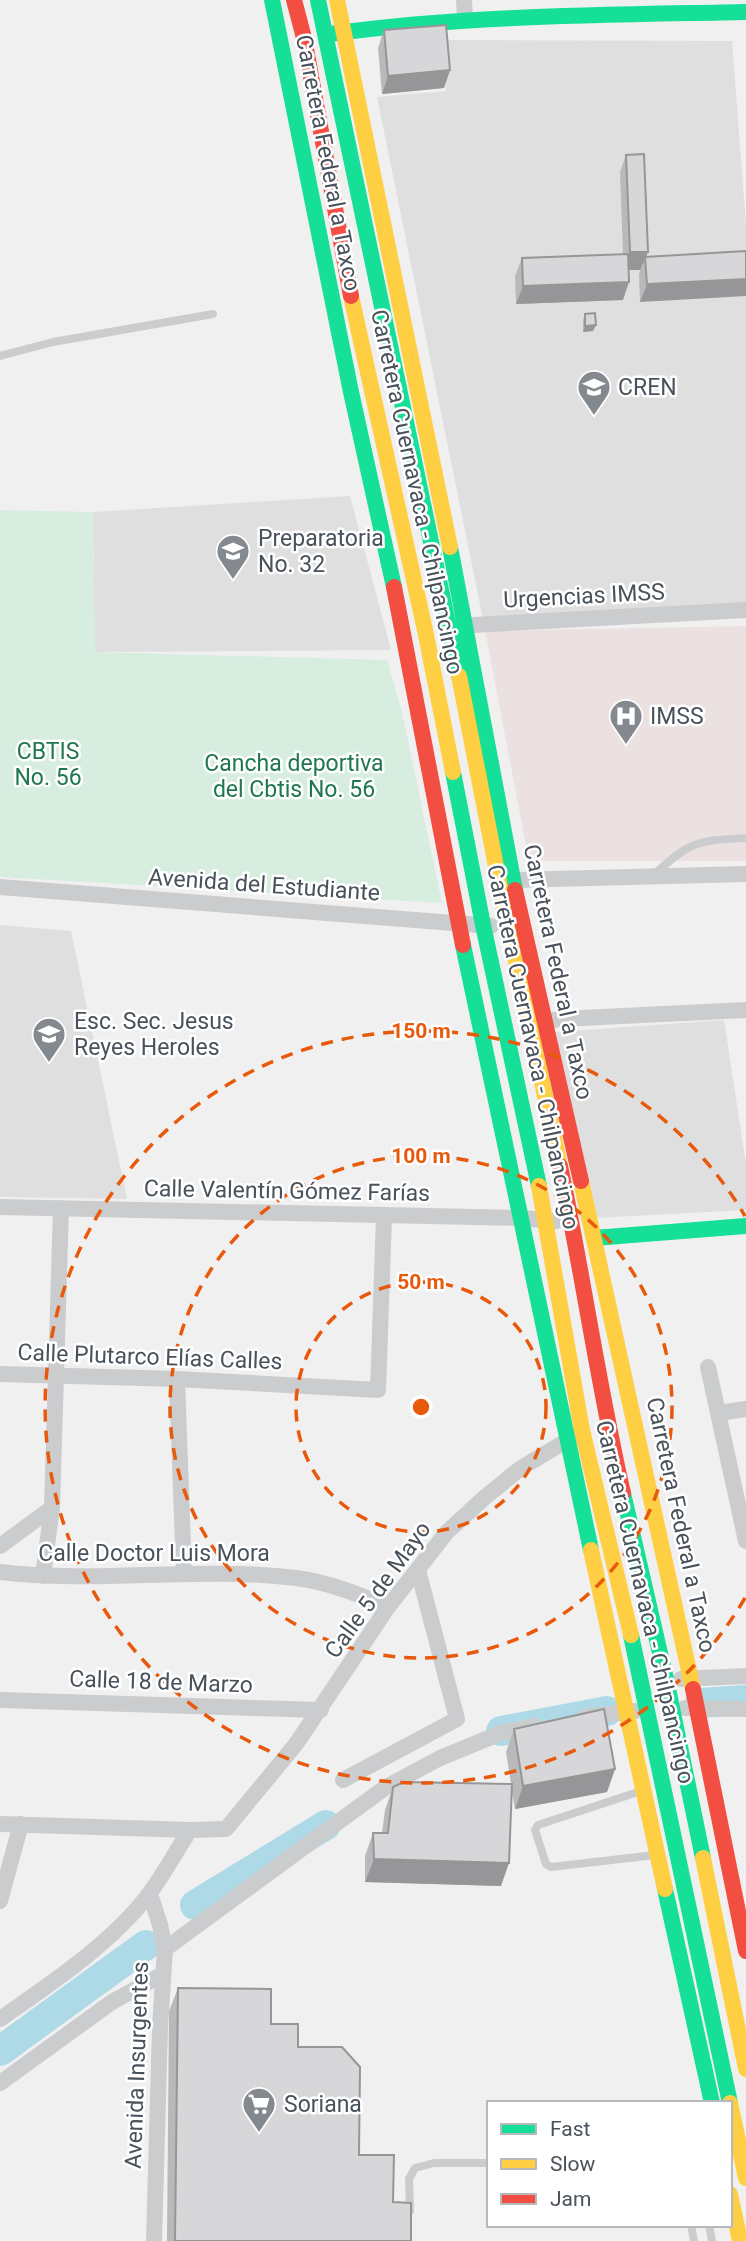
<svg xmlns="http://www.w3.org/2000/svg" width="746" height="2241" font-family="Roboto,sans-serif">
<rect width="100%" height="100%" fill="#f1f0f0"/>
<path fill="#dfdfdf" d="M 443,40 L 732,41 L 746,225 L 746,610 L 484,624 L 377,97 L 446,91 Z
M 350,496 L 391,650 L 95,652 L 93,512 Z
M 0,925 L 71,931 L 127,1199 L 0,1197 Z
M 724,1020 L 746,1164 L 746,1210 L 595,1218 L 555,1032 Z"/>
<path fill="#ebe1e0" d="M 746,626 L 746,861 L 529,861 L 485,631 Z"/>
<path fill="#d7ede0" d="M 0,510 L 93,512 L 95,652 L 387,660 L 402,712 L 442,903 L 0,877 Z"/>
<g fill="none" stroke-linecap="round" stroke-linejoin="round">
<path stroke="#aedae8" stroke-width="30" d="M 700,1703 L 746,1700
M 501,1731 L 607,1711
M 195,1905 L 326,1825
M 0,2051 L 146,1945"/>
<path stroke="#cbccce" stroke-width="8" d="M 0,356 L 53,342 L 213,314
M 655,874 C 691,840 698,841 746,838
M 641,1791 L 538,1825 L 535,1830 L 546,1864 L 551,1867 L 655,1855
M 410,2211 L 409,2179 L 415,2168 L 434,2163 L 489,2163
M 691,2225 L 694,2241
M 709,2225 L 712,2241"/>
<path stroke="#cbccce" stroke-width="16" d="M 464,0 L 465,19
M 455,626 L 746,610
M 513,880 L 746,874
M 0,887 L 491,926
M 535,1022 L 561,1019 L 746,1010
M 0,1207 L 522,1218 L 556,1221
M 708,1367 L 746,1541
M 0,1374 L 177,1379 L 378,1390 L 384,1217
M 177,1379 L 184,1574
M 719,1413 L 746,1409
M 0,1546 L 52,1508 L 61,1208
M 0,1572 C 98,1584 197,1566 296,1578 C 328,1582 358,1594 388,1607
M 43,1576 L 52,1508
M 681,1679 L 746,1676
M 0,1700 L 321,1710
M 685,1708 L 746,1709
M 585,1717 L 635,1711
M 343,1780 L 457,1719 L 418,1570
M 0,1824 L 190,1830 L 226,1829 L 296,1744 L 388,1607 L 447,1532 L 484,1498 L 521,1468 L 576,1435
M 150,1894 L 160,1925 L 165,1949 L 160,2027 L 154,2241
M 0,1901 L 21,1824
M 165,1949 L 386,1787 L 440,1758 L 501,1733 L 535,1726
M 0,2019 C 50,1984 112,1943 149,1894 C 164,1874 176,1851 190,1830
M 0,2083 L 112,2002 L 163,1974"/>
<path stroke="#16e098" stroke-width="16" d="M 272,0 L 351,392 L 394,587
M 318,0 L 459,676
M 330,34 C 468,15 607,15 746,12
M 450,547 L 515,890
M 453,772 L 483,925 L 539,1186
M 463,945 L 591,1550
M 594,1238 L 746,1226
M 623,1493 L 666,1679 L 703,1858
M 631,1635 L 730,2103
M 665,1889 L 712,2103"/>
<path stroke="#ffcf43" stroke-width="16" d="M 337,0 L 450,547
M 351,296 L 425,630 L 453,772
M 459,676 L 500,887 L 560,1166
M 581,1181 L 693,1689
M 539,1186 L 582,1430 L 631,1635
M 591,1550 L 665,1889
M 703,1858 L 746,2069
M 730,2103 L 746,2178
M 730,2194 L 740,2241"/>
<path stroke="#f24e42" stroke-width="16" d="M 294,0 L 304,38 L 351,296
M 394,587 L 463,945
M 515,890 L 581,1181
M 560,1166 C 583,1275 598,1384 623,1493
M 693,1689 L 746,1951"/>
</g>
<path fill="#b9b9bb" d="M 384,30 L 450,70 L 444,88 L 382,94 L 378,48 Z
M 626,155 L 648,252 L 646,257 L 746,251 L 640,302 L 639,275 L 640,270 L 629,270 L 623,300 L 516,304 L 515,276 L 522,258 L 623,254 L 620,172 Z
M 585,314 L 593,331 L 583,332 L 583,320 Z
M 514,1729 L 615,1769 L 607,1792 L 515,1809 L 511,1788 L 501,1886 L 365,1882 L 365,1856 L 373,1833 L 382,1833 L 385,1810 L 393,1787 L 511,1784 L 506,1752 Z
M 178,1988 L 271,2024 L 359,2155 L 393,2202 L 411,2241 L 167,2241 L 169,2011 Z"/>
<path fill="#969698" d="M 450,70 L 444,88 L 382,94 L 388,76 Z
M 630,252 L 648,252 L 640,270 L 623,270 Z
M 746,279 L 746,296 L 640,302 L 647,284 Z
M 629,282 L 623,300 L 516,304 L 523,286 Z
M 596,325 L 593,331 L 583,332 L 585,326 Z
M 615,1769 L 607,1792 L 515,1809 L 523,1786 Z
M 374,1859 L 509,1863 L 501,1886 L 365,1882 Z"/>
<path fill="#d7d7d9" stroke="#969698" stroke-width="2" d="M 446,25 L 450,70 L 388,76 L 384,30 Z
M 644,154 L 648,252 L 630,252 L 626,155 Z
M 746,251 L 746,279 L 647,284 L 645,257 Z
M 628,254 L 629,282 L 523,286 L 522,258 Z
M 595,313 L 596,325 L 585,326 L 585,314 Z
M 604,1709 L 615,1769 L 523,1786 L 514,1729 Z
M 404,1782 L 512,1784 L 509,1863 L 374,1859 L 373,1833 L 388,1833 L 393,1787 Z
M 178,1988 L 271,1989 L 271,2024 L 298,2024 L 298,2047 L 342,2047 L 360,2067 L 359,2155 L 394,2155 L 393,2202 L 411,2203 L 411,2241 L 175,2241 Z"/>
<g fill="none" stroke="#e8590c" stroke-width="3.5" stroke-dasharray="12 9">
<circle cx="421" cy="1407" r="125"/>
<circle cx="421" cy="1407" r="251"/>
<path d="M745 1598A376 376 0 1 1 745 1216"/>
</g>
<defs>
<symbol id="university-pin" viewBox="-11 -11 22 30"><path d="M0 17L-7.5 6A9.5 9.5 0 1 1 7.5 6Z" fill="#84898f" stroke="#fff"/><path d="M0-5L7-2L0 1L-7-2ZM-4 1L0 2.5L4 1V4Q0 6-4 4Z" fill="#fff"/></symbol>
<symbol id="school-pin" viewBox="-11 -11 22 30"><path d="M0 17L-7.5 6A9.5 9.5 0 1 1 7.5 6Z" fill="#84898f" stroke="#fff"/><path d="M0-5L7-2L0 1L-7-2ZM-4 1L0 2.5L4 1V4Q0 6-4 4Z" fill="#fff"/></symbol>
<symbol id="hospital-pin" viewBox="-11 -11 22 30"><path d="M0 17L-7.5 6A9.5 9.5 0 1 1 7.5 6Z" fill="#84898f" stroke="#fff"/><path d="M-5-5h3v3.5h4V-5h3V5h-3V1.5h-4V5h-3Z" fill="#fff"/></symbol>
<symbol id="supermarket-pin" viewBox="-11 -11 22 30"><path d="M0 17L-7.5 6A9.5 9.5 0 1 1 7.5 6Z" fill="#84898f" stroke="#fff"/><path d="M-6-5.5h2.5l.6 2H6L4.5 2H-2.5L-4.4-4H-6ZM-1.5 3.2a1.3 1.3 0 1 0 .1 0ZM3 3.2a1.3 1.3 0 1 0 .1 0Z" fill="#fff"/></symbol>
</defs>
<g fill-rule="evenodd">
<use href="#university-pin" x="575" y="368" width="38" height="52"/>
<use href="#school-pin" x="214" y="532" width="38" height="52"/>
<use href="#hospital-pin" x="607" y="697" width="38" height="52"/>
<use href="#school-pin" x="30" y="1015" width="38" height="52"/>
<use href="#supermarket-pin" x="240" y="2085" width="38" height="52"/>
</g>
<g text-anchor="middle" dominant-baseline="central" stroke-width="5" stroke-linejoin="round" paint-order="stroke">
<g font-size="23" fill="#49525b" stroke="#fff">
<text transform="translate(328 163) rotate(79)">Carretera Federal a Taxco</text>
<text transform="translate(417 492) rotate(78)">Carretera Cuernavaca - Chilpancingo</text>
<text transform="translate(584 596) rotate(-3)">Urgencias IMSS</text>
<text transform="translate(264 885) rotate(4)">Avenida del Estudiante</text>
<text transform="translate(558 972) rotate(78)">Carretera Federal a Taxco</text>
<text transform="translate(533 1047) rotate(78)">Carretera Cuernavaca - Chilpancingo</text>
<text transform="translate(287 1191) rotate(1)">Calle Valentín Gómez Farías</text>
<text transform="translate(150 1357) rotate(2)">Calle Plutarco Elías Calles</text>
<text transform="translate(681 1525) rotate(78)">Carretera Federal a Taxco</text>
<text x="154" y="1553">Calle Doctor Luis Mora</text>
<text transform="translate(378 1590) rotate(-54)">Calle 5 de Mayo</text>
<text transform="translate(645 1602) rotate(77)">Carretera Cuernavaca - Chilpancingo</text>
<text transform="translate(161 1682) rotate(2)">Calle 18 de Marzo</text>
<text transform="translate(137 2065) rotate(-88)">Avenida Insurgentes</text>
</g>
<g font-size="23" fill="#49525b" stroke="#fff" text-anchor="start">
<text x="618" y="387">CREN</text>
<text x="258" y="538">Preparatoria<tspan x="258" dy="26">No. 32</tspan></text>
<text x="650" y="716">IMSS</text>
<text x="74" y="1021">Esc. Sec. Jesus<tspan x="74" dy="26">Reyes Heroles</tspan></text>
<text x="284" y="2104">Soriana</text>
</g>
<g font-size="23" fill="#1f774e" stroke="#fff">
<text x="48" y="751">CBTIS<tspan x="48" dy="26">No. 56</tspan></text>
<text x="294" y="763">Cancha deportiva<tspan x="294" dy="26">del Cbtis No. 56</tspan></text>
</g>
</g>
<circle cx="421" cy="1407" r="10" fill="#e8590c" stroke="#fff" stroke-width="3.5"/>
<g font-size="21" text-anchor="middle" font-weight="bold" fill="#e8590c" stroke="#fff" stroke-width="5" stroke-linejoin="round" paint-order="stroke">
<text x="421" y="1038">150 m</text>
<text x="421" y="1163">100 m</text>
<text x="421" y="1289">50 m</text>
</g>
<rect x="487" y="2101" width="245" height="126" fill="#ffffff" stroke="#b6babd" stroke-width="2"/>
<rect x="501" y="2124" width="35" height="10" fill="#16e098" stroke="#b6babd" stroke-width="2"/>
<text x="550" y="2136" font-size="21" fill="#49525b">Fast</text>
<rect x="501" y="2159" width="35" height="10" fill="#ffcf43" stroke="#b6babd" stroke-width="2"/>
<text x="550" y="2171" font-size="21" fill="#49525b">Slow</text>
<rect x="501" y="2194" width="35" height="10" fill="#f24e42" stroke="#b6babd" stroke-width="2"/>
<text x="550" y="2206" font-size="21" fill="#49525b">Jam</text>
</svg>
